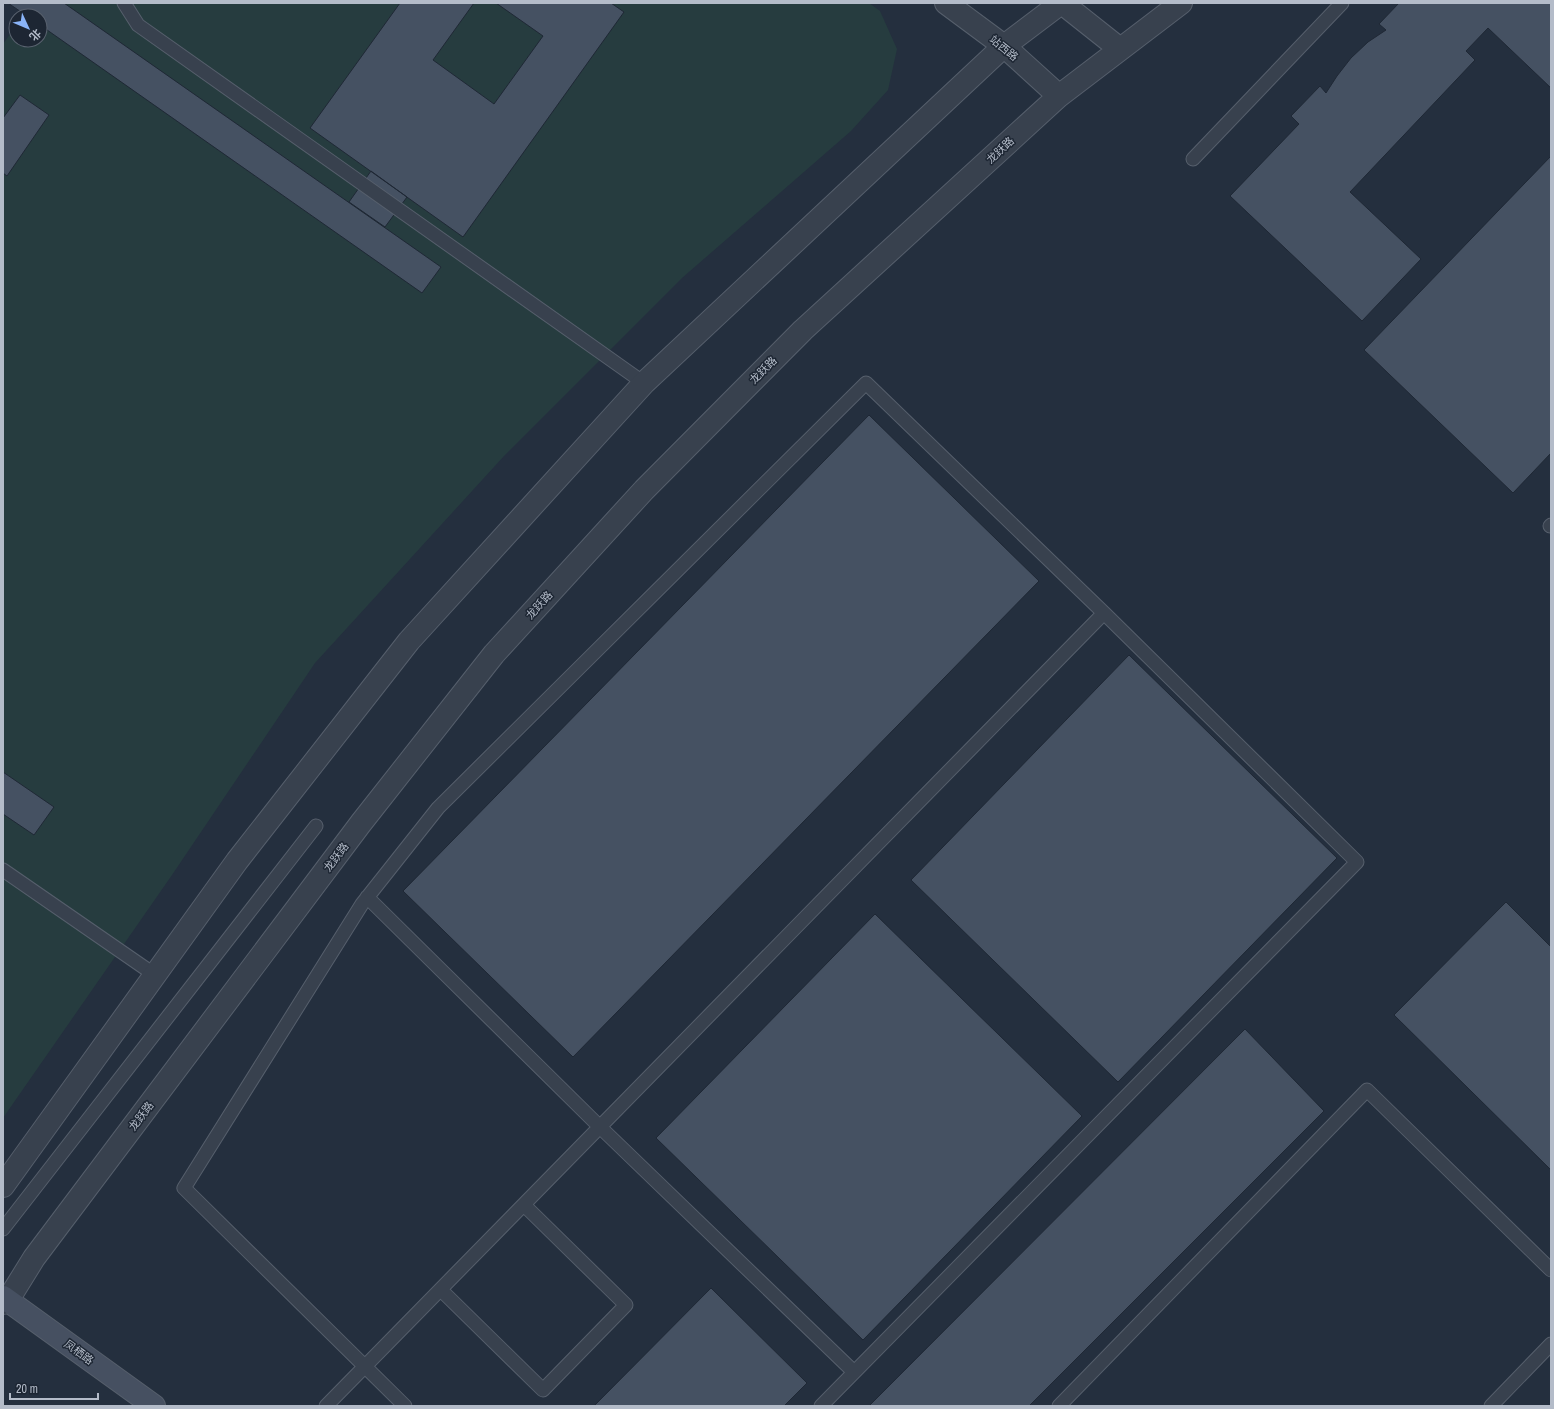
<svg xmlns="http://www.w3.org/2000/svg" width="1554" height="1409" font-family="'Archivo Narrow','Noto Sans SC',sans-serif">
<rect width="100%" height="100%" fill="#242f3e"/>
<path fill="#263c3f" d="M 32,3 L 869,3 L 880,11 L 897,49 L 888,90 L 851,131 L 682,278 L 504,456 L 315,663 L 172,875 L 3,1118 L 3,44 L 16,26 L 16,40 L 40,40 L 40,16 L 23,16 Z"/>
<path fill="#455162" stroke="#1f2835" d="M 8,3 L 64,3 L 441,267 L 422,293 L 40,25 L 40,16 L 27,16 Z
M 400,3 L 474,3 L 433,60 L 494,104 L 543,36 L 496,3 L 611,3 L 624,12 L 463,237 L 310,128 Z
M 1399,3 L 1551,3 L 1551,88 L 1488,28 L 1466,51 L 1475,60 L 1350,192 L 1421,259 L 1362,321 L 1230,196 L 1299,124 L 1291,116 L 1320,86 L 1326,93 L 1337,76 L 1351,58 L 1368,42 L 1386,30 L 1379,24 Z
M 20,95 L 49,115 L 7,176 L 3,173 L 3,118 Z
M 1551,156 L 1551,453 L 1513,493 L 1364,350 Z
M 371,171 L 407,197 L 385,227 L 349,202 Z
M 869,415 L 1039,581 L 573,1057 L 403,891 Z
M 1129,655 L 1337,858 L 1118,1082 L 911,880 Z
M 3,772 L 54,807 L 34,835 L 3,814 Z
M 1506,902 L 1551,947 L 1551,1170 L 1394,1015 Z
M 875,914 L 1082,1116 L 863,1340 L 656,1138 Z
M 1245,1029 L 1324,1111 L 1029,1406 L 869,1406 Z
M 711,1288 L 807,1383 L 784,1406 L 594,1406 Z"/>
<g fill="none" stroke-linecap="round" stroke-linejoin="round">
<defs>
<path id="service" d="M 124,3 L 138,25 L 644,383
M 1193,159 L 1342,3
M 1550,526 L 1551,525
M 3,870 L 155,975
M 367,897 L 600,1127 L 854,1372
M 3,1229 L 316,826
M 441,1290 L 543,1390 L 626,1305 L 524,1205
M 326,1406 L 1104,613
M 405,1406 L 184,1188 L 362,904 L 438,808 L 866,383 L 1104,613 L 1357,862 L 821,1406
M 1059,1406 L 1367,1090 L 1551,1270
M 1491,1406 L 1551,1344"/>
<path id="tertiary" d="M 946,3 L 1004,46 L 1059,96
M 1062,3 L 1120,49
M 3,1186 L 237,861 L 409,641 L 644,383 L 1004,46 L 1061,3
M 3,1303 L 8,1300 L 34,1258 L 361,823 L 494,654 L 644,490 L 803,330 L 1059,96 L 1181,3"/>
<path id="secondary" d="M 3,1297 L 154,1406"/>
</defs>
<use href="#service" stroke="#565f6c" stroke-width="15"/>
<use href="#tertiary" stroke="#565f6c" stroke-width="24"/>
<use href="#secondary" stroke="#565f6c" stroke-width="24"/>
<use href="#service" stroke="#38414e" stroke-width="13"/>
<use href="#tertiary" stroke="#38414e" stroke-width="22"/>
<use href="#secondary" stroke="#465061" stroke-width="22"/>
</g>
<g text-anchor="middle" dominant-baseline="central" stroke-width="3" stroke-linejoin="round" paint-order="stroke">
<g font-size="11" fill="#b4bcc9" stroke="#1d2633">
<text transform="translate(1004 48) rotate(39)">站西路</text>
<text transform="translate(1000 150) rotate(-43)">龙跃路</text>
<text transform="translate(763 370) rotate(-45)">龙跃路</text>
<text transform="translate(539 605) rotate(-48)">龙跃路</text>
<text transform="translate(336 857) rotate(-53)">龙跃路</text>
<text transform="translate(141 1116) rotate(-53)">龙跃路</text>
<text transform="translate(79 1352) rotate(36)">凤栖路</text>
</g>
</g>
<rect width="1554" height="1409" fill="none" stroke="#b4bcc9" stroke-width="8"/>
<g transform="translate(28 28) rotate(134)"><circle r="19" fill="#1d2633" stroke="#59626f"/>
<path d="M0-3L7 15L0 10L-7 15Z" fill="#8ab4f8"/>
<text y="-6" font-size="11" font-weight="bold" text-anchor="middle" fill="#b4bcc9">北</text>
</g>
<path d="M10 1393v6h88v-6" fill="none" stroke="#b4bcc9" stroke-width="2"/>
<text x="16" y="1393" font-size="12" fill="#b4bcc9" stroke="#1d2633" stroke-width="3" paint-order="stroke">20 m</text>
</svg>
